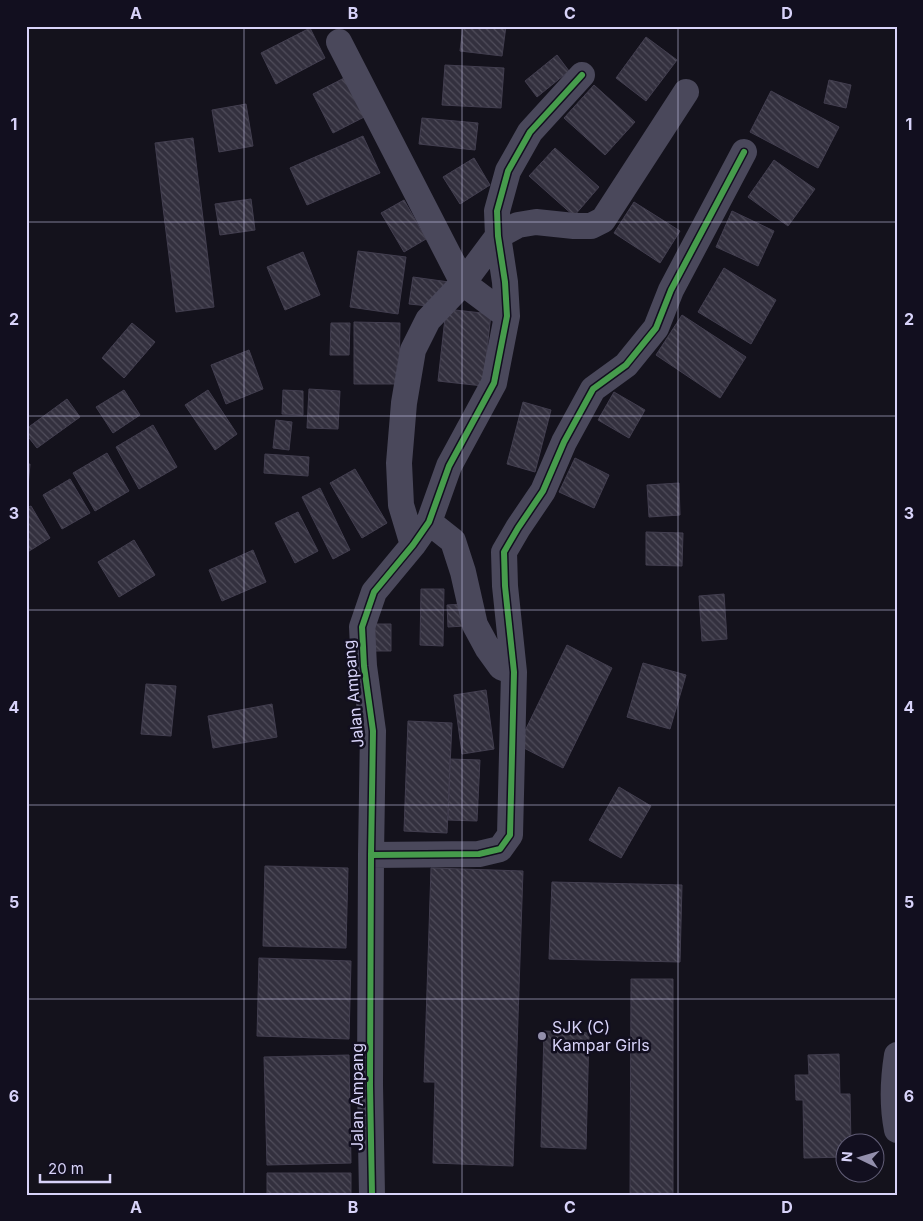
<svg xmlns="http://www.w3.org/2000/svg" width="923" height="1221" font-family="Inter,sans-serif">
<defs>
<pattern id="building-back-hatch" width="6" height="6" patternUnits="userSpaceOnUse" patternTransform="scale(1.25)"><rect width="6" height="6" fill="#33303e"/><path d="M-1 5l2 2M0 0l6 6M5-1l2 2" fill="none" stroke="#504d5b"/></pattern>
</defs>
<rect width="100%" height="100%" fill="#14121c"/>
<path fill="url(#building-back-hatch)" stroke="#423e4f" d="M 463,26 L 506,26 L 502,56 L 460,51 Z
M 310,28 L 325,58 L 276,84 L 261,53 Z
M 646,37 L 677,60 L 646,101 L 616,78 Z
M 557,55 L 569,71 L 537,97 L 525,81 Z
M 445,65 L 504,68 L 501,108 L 442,105 Z
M 350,75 L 370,114 L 333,133 L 313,94 Z
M 829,80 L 851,85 L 846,108 L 824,103 Z
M 594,85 L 635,122 L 605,155 L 564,118 Z
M 771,91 L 839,127 L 818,168 L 750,132 Z
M 246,104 L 253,146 L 219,152 L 212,110 Z
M 422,118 L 478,123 L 475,150 L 419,144 Z
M 363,136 L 380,173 L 307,205 L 290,168 Z
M 193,138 L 214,307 L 176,312 L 155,143 Z
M 555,148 L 599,187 L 574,216 L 529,176 Z
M 474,158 L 490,185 L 460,204 L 443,177 Z
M 774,160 L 815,189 L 788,226 L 748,197 Z
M 251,199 L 255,230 L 220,235 L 215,204 Z
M 404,200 L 426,239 L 404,252 L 381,213 Z
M 634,202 L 680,231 L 660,263 L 614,233 Z
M 732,211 L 774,231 L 758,266 L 716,247 Z
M 358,251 L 406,257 L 398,314 L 350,307 Z
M 303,252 L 320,295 L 285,310 L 267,267 Z
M 724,268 L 776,300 L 751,344 L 698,312 Z
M 413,277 L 449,282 L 429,306 L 409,304 Z
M 446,309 L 491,314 L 483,386 L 438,381 Z
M 682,315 L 746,357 L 720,398 L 656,355 Z
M 354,322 L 400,323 L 399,384 L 354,384 Z
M 132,323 L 155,342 L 124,378 L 102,358 Z
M 331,323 L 350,323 L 349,355 L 330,355 Z
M 249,350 L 263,389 L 226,404 L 211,365 Z
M 309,389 L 340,391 L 338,429 L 307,428 Z
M 124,390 L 140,415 L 113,433 L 96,407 Z
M 208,390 L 237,434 L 215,450 L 185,405 Z
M 283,390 L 303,391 L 303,415 L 282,414 Z
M 614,392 L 645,410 L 629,438 L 598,420 Z
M 67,399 L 80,417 L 37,448 L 26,434 L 26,429 Z
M 523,402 L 551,410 L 535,472 L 507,464 Z
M 276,420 L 292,422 L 289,450 L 273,448 Z
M 153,425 L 177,467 L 139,489 L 116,447 Z
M 107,453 L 129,491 L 95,511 L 73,473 Z
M 265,454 L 309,457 L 308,476 L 264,473 Z
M 575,458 L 609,475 L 594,508 L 559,492 Z
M 26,464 L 30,464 L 27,499 L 26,499 Z
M 355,469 L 387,523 L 362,538 L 330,483 Z
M 70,479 L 90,513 L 62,529 L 43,495 Z
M 679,483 L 680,515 L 649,517 L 647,485 Z
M 320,488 L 350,550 L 333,559 L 302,497 Z
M 31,506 L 50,538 L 26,553 L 26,508 Z
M 298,512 L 318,551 L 295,563 L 275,523 Z
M 646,532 L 683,533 L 682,566 L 646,565 Z
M 134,540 L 155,575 L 119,597 L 98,562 Z
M 253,550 L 266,582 L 222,601 L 209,570 Z
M 421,589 L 444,589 L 443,646 L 420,645 Z
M 724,594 L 727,639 L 702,641 L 699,596 Z
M 464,604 L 465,626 L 448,627 L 447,605 Z
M 375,624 L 391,624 L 391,651 L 375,651 Z
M 567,645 L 612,668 L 563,768 L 518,745 Z
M 643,663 L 686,675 L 670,729 L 627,717 Z
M 146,684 L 176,686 L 171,736 L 141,734 Z
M 486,690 L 494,749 L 462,754 L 454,695 Z
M 272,704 L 277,737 L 213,748 L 208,716 Z
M 408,721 L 452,723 L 447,833 L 404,831 Z
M 450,759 L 480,760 L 477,821 L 448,820 Z
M 619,787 L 651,806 L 621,858 L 589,840 Z
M 265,866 L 348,868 L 346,948 L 263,946 Z
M 431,868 L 523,871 L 513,1166 L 433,1163 L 435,1082 L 424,1082 Z
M 552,882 L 682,885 L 680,962 L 549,959 Z
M 259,958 L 351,961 L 349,1039 L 257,1036 Z
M 631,979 L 673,979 L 673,1195 L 630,1195 Z
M 544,1031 L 589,1033 L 586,1149 L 541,1147 Z
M 839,1054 L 840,1094 L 850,1094 L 851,1144 L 846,1144 L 846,1157 L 804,1158 L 803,1100 L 796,1100 L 795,1075 L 809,1075 L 808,1055 Z
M 349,1055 L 351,1163 L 267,1165 L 264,1057 Z
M 267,1173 L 351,1173 L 351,1195 L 267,1195 Z"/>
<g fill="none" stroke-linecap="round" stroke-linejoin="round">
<path stroke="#4a485b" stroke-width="26" d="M 339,42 L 463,283 L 507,316
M 429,522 L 453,541 L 463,572 L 475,625 L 488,649 L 501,667 L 514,672
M 413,545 L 401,505 L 399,463 L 404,403 L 413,350 L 428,320 L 463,283 L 498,236 L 518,225 L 536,222 L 574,226 L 591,226 L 603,220 L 686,92
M 371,855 L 479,854 L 500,849 L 510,835 L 514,672 L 505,586 L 504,552 L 518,528 L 543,491 L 564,442 L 593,389 L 626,365 L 656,328 L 671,290 L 744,152
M 897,1055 C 893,1080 892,1105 897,1130
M 372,1195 L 370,1085 L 371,855 L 373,731 L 364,666 L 362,627 L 374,592 L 413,545 L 429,522 L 449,466 L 494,383 L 507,316 L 505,282 L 498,236 L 497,211 L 508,171 L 530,132 L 582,75"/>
<defs>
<path id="cycleway" d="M 371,855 L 479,854 L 500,849 L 510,835 L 514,672 L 505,586 L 504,552 L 518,528 L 543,491 L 564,442 L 593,389 L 626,365 L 656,328 L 671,290 L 744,152
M 372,1195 L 370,1085 L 371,855 L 373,731 L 364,666 L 362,627 L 374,592 L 413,545 L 429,522 L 449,466 L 494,383 L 507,316 L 505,282 L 498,236 L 497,211 L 508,171 L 530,132 L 582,75"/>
</defs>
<use href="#cycleway" stroke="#120f1f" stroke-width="9"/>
<use href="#cycleway" stroke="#469c4c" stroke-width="6"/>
</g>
<path fill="none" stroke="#d8d3f9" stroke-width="1" stroke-opacity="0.55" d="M 244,26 L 244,1195M 462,26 L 462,1195M 678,26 L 678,1195M 26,222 L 897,222M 26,416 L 897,416M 26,610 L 897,610M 26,805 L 897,805M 26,999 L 897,999"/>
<circle fill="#938fac" stroke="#120f1f" stroke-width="2" cx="542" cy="1036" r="5"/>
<g text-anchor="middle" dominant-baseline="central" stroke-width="5" stroke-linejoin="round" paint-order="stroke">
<g font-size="16" fill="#d8d3f9" stroke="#120f1f">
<text transform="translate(353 694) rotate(-95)">Jalan Ampang</text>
<text transform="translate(357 1097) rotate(-90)">Jalan Ampang</text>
</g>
<g font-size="16" fill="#d8d3f9" stroke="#120f1f" text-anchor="start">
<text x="552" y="1027">SJK (C)<tspan x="552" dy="18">Kampar Girls</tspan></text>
</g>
</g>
<rect width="923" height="1221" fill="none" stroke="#120f1f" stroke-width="55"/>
<g transform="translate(860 1158) rotate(275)"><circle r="24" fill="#120f1f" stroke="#615d76"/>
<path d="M0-4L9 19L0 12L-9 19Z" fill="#938fac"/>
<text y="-8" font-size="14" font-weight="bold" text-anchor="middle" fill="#d8d3f9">N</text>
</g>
<path d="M40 1174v8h70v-8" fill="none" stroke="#d8d3f9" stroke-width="2.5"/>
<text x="48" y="1174" font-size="15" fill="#d8d3f9" stroke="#120f1f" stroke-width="4" paint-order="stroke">20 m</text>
<rect x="28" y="28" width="868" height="1166" fill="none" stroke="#d8d3f9" stroke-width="2"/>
<g font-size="16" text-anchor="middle" font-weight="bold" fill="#d8d3f9">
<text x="136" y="19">A</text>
<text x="353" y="19">B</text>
<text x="570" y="19">C</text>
<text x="787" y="19">D</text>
<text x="14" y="130">1</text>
<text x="909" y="130">1</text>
<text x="14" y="325">2</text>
<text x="909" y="325">2</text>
<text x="14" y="519">3</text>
<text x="909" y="519">3</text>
<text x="14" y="713">4</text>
<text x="909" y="713">4</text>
<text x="14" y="908">5</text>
<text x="909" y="908">5</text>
<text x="14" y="1102">6</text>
<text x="909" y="1102">6</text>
<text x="136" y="1213">A</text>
<text x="353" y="1213">B</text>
<text x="570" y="1213">C</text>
<text x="787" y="1213">D</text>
</g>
</svg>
